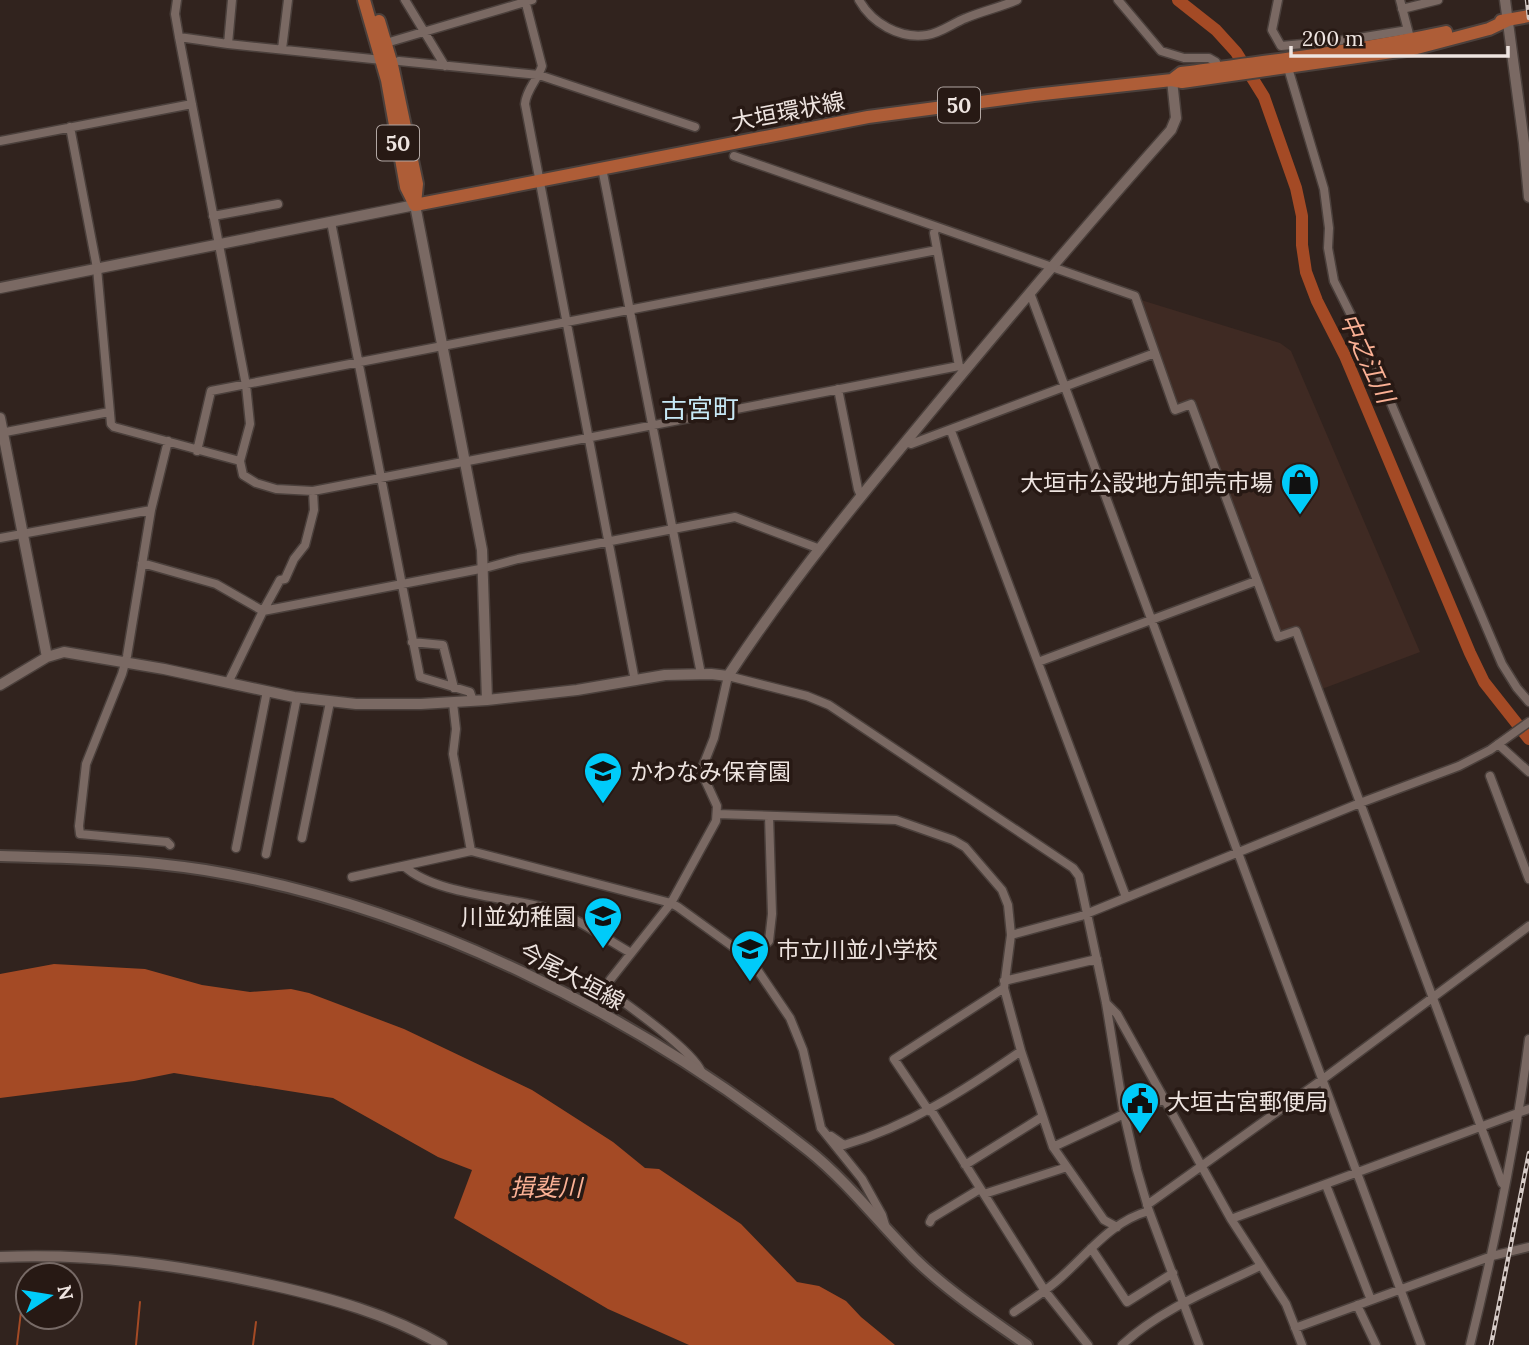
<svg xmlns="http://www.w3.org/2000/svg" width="1529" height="1345" font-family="Lora,'Noto Sans JP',serif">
<rect width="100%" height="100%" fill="#31231e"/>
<path fill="#3f2a23" d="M 1141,300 L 1280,343 L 1291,351 L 1420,652 L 1322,689 L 1300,627 L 1280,634 L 1195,401 L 1179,406 Z"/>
<path fill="#a44a25" d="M 54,964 L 145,969 L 202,985 L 250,992 L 291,989 L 309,993 L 404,1029 L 532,1090 L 613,1142 L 645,1168 L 659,1169 L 741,1224 L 797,1282 L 819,1286 L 846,1301 L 861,1317 L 895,1345 L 689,1345 L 608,1309 L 454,1218 L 472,1170 L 438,1157 L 333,1098 L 174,1073 L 134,1081 L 0,1098 L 0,974 Z"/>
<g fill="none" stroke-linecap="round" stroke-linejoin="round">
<path stroke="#a44a25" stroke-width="2" d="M 17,1345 L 23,1295
M 136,1345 L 140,1302
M 253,1345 L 256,1322"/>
<path stroke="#a44a25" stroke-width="12" d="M 1178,0 L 1216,30 L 1236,52 L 1264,97 L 1296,188 L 1302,216 L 1302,245 L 1306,272 L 1317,301 L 1345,356 L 1470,653 L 1484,682 L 1529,739"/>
<defs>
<path id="minor" d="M 232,0 L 228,44 L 382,60
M 405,0 L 445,66
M 525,0 L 542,66 C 538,79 526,90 525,104 L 635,681
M 859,0 C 872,23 899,39 927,35 C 941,33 953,23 966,18 C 983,11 1001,7 1017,0
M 1118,0 L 1161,51 L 1184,58 L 1209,58 L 1216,62 L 1217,68
M 1278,0 L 1272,30 L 1281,46 L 1346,40 L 1408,30
M 1400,0 L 1409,34
M 1402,9 L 1438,0
M 179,37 L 228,44
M 386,43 L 532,0
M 282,49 L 288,0
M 399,61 L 539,75 L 695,127
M 1288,68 L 1324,189 L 1329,228 L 1328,248 L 1334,281 L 1367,347 L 1502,664 L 1517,688 L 1529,702
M 70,127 L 97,268 L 111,424 L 114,427 L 240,461 L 250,424 L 246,385 L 179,37 L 175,14 L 177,0
M 0,141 L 192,104
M 734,156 L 1135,296 L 1175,410 L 1191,404 L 1278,637 L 1296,631 L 1481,1127 L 1502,1183 L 1505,1186
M 602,168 L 701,674
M 213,216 L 278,204
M 331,222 L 420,677 L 470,692 L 473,701
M 936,227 L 934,233 L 959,366
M 1030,293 L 1421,1345
M 838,389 L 858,489 L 861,496
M 951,431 L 1126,897
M 0,433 L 109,412
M 168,441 L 151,510 L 127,656 L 122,674 L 86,764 L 79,826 L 80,834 L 167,842 L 170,845
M 905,442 L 911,444 L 1155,353
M 197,451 L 211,391 L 937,250
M 240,461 L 243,475 L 256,483 L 276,489 L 313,491 L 959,366 L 965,370
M 0,538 L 151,510
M 142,563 L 216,584 L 263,611 L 280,580 L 285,579 L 294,559 L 305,545 L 314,510 L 313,491
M 412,642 L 443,645 L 454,688
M 1038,662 L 1256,581
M 228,683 L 263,611 L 485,568 L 518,559 L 735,517 L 820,549
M 453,703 L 456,729 L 453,754 L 471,851
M 1498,744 L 1529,772
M 1490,776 L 1529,879
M 717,814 L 896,820 L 953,840 L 965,847 L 1002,890 L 1008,905 L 1011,935 L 1004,988 L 1021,1051 L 1053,1147 L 1104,1220 L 1117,1227
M 302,838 L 330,702
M 236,848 L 267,691
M 266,854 L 297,697
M 404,866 C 436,896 515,897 557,911 C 578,919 611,942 631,953
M 352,877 L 471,851 L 671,903 L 678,907 L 750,959 L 790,1018 L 803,1050 L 821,1128 L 862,1179 L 882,1215 L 885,1225
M 1011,935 L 1081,916 L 1360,803 L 1459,766 L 1490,750 L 1529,722
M 750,959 L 769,941 L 772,914 L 769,816
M 1004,981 L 1097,959
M 1106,1003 L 1117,1014 L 1231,1219 L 1286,1304 L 1302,1345
M 702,1074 C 698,1054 630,1007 611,993 L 608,987 L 610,980 L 671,903 L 716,821 L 717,806 L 701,771 L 714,738 L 728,676 L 807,696 L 829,705 L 1073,868 L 1079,876 L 1106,1003 L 1124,1114 L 1137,1170 L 1149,1211 L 1199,1345
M 931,1110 L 1045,1291 L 1088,1345
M 929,1111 L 894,1059 L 1004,988
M 831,1136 L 844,1145 C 909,1126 965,1090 1021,1051
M 1053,1147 L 1124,1114 L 1163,1100
M 965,1165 L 1042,1117
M 1326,1185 L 1371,1300
M 984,1194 L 1067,1167
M 1147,1205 L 1323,1079 L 1529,926
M 1231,1219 L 1529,1109
M 930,1222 L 932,1218 L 980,1189
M 1091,1248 L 1127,1302 L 1173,1273
M 1357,1305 L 1376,1345
M 1014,1312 C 1029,1302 1044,1292 1058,1280 C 1087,1255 1111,1221 1149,1211
M 1295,1328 L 1492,1256 L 1529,1247
M 1122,1345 C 1161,1309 1213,1289 1260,1266
M 1470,1345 C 1495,1244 1516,1142 1529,1039"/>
<path id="tertiary" d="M 1505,0 L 1524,143 L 1529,197
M 0,288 L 415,205 L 482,550 L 487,700
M 0,418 L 47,657
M 0,685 L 47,657 L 64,652 L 164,669 L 294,697 L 356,704 L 421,704 L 487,700 L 577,690 L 665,675 L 711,674 L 728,676 C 791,580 864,492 937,404 C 1014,311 1091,220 1171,130 L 1176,118 L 1172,80
M 0,1257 C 94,1253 179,1265 271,1285 C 330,1298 389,1314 442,1345"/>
<path id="secondary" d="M 0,856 C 69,858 137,859 205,870 C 420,905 639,1016 808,1150 C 848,1182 879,1223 915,1259 C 949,1292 989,1318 1027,1345"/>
<path id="primary" d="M 364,0 L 387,80 L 406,187 L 415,205
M 379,21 L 392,65 L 417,184 L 415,204
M 1501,21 L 1529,16
M 1172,80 L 1181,73 C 1269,61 1358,51 1446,32
M 415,205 L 868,117 L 1034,95 L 1172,80 L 1182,82 L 1413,49 L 1489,29 L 1508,20"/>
</defs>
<use href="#minor" stroke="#4b403c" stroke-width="11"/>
<use href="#tertiary" stroke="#4b403c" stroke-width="13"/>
<use href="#secondary" stroke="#4b403c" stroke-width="14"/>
<use href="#primary" stroke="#4b403c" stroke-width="16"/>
<use href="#minor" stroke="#7a6963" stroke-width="8"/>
<use href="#tertiary" stroke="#7a6963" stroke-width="10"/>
<use href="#secondary" stroke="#7a6963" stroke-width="10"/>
<use href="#primary" stroke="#ae5d37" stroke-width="12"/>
<defs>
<path id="rail" d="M 1527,0 L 1529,18
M 1491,1345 L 1529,1153"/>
</defs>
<use href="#rail" stroke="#d6cbc7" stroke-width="4.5"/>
<use href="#rail" stroke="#271914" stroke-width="2" stroke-dasharray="5" stroke-linecap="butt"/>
</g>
<defs>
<symbol id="shop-pin" viewBox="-11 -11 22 30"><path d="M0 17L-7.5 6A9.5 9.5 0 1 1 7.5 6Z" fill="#00cbf9" stroke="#271914"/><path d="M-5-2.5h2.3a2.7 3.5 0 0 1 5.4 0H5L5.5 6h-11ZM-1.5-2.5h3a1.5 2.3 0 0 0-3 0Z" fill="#111"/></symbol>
<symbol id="school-pin" viewBox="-11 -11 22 30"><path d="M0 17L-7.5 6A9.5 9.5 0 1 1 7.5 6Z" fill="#00cbf9" stroke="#271914"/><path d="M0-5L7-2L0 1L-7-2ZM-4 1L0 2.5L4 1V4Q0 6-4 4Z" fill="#111"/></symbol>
<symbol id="civic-pin" viewBox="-11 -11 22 30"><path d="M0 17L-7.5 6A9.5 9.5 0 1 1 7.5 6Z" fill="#00cbf9" stroke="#271914"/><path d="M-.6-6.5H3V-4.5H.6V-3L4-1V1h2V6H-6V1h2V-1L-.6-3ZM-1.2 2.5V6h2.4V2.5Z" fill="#111"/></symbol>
</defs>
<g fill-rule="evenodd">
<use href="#shop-pin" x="1278" y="460" width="44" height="60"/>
<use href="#school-pin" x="581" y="749" width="44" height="60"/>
<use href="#school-pin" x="581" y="894" width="44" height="60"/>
<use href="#school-pin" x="728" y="927" width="44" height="60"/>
<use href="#civic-pin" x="1118" y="1079" width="44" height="60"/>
</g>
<g text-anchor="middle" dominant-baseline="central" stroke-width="7" stroke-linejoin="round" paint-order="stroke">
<g fill="#271914" stroke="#b2a7a3" stroke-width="2">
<rect x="938" y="87.5" width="42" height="35" rx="5"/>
<rect x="377" y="125.5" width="42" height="35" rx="5"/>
</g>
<g font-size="21" font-weight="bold" fill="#eee4e0">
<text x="959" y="105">50</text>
<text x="398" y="143">50</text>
</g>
<g font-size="23" fill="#eee4e0" stroke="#271914">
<text transform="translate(788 111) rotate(-11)">大垣環状線</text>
<text transform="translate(572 976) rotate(28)">今尾大垣線</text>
</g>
<g font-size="23" fill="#eee4e0" stroke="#271914" text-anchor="start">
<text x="1273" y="482" text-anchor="end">大垣市公設地方卸売市場</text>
<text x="630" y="771">かわなみ保育園</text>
<text x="576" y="916" text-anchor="end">川並幼稚園</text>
<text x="777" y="949">市立川並小学校</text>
<text x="1167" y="1101">大垣古宮郵便局</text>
</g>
<g font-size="24" font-style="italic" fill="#fbb195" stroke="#271914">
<text transform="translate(1367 358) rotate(65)">中之江川</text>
<text x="546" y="1187">揖斐川</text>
</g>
<g font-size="26" fill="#c7e9f6" stroke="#271914">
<text x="700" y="408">古宮町</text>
</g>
</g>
<g transform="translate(49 1296) rotate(78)"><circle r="33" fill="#271914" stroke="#776a66" stroke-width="2"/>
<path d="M0-5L12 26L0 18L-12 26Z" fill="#00cbf9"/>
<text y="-10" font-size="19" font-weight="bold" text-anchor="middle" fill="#eee4e0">N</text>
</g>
<path d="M1291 46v10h217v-10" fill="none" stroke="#eee4e0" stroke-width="3.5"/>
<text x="1302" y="46" font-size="21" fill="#eee4e0" stroke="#271914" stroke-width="5" paint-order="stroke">200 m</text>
</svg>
